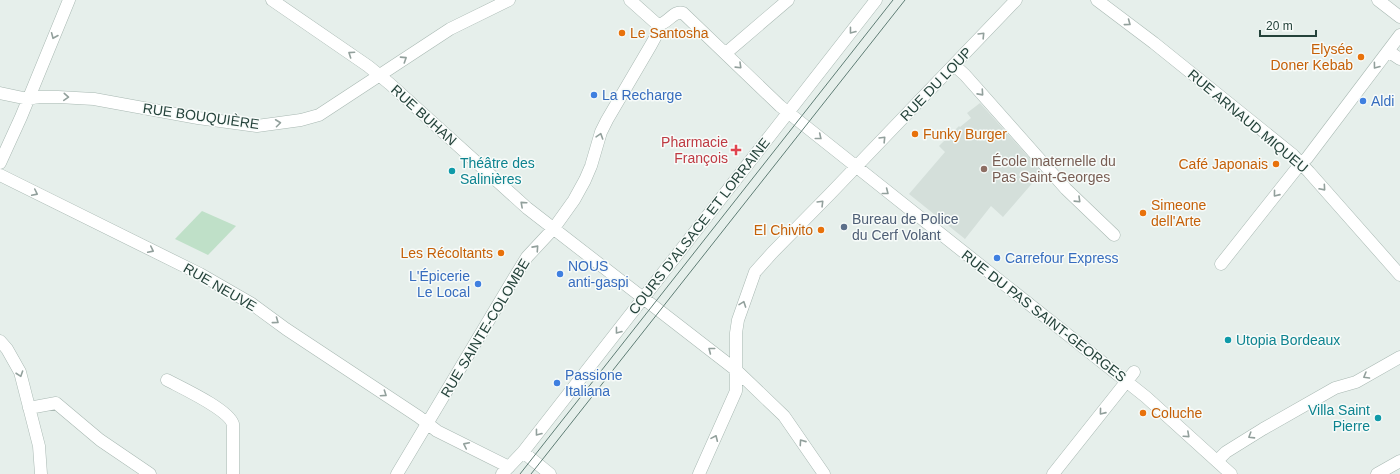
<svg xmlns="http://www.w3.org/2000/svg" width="1400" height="474" font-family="Helvetica,sans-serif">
<rect width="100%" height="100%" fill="#e6efeb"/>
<path fill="#d4dfda" d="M 980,103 L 1042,172 L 1003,217 L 991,206 L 965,239 L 909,194 L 945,152 L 939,146 L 959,126 L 960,127 L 971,118 L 967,113 Z"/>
<path fill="#bfe0c8" d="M 202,211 L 236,226 L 208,255 L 175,239 Z"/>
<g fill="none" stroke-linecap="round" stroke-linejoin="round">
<defs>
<path id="minor" d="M 272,0 L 368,66 L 390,84 L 527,208 L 736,370 L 784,416 L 824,474
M 630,0 L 658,25 C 669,23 673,10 683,13 L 780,106 L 1146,397 L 1231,474
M 1097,0 L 1154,43 L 1293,155 L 1309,172 L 1400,275
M 1378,0 L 1400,17
M 1388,51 L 1400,59
M 726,53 L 788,0
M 954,65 L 965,75 L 1066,189 L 1114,235
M 0,93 L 28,99 L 38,97 L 58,97 L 94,99 L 198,118 L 257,126 L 301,120 L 319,115 L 450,29 L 509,0
M 0,163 L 21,117 L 69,0
M 0,175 L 200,274 L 252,304 L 286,329 L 419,417 L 437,431 L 509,467
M 1221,264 L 1301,163 L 1307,158 L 1400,35
M 0,341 L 7,349 L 20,372 L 39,446 L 41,474
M 167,380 C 182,388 228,409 233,424 L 233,474
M 29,408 L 56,403 L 100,440 L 150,474
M 523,452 L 550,474
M 1217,461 L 1226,452 L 1263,429 L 1335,388 L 1356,382 L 1400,357
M 397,474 L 514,278 L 527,257 L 554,228 L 574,200 L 585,180 L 591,166 L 601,132 L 607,120 L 651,45 L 657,34 L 658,25
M 502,474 L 523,452 L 876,0
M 699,474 L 736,391 L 736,333 L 738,320 L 755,272 L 772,253 L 830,194 L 1016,0
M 1053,474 L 1134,372
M 1377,474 L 1400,461"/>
</defs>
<use href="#minor" stroke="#a8b8b2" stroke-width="13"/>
<use href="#minor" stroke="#fff" stroke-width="12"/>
<path stroke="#5f7d75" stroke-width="1" d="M 520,474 L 893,0
M 531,474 L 905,0"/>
</g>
<defs><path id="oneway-chevron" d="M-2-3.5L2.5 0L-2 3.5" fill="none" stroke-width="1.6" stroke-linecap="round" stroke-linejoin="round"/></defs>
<g stroke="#92a09c">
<use href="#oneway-chevron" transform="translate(1128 23) rotate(37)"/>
<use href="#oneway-chevron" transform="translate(852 31) rotate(128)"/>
<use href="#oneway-chevron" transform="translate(982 35) rotate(-46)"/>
<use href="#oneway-chevron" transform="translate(54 36) rotate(113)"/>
<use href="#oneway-chevron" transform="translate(351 54) rotate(-146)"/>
<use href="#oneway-chevron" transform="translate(404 59) rotate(-33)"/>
<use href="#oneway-chevron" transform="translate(739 66) rotate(44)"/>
<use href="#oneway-chevron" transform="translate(1376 66) rotate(127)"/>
<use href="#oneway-chevron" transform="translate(981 93) rotate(48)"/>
<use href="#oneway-chevron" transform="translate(66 97) rotate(4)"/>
<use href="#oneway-chevron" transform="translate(278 123) rotate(-7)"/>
<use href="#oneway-chevron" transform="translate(600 136) rotate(-72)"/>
<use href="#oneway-chevron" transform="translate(819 137) rotate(39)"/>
<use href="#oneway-chevron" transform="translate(883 139) rotate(-46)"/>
<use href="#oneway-chevron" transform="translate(1323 188) rotate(49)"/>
<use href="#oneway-chevron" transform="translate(886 192) rotate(38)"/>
<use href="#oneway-chevron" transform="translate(35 193) rotate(26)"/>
<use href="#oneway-chevron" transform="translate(1276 194) rotate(129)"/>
<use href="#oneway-chevron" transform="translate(1078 200) rotate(44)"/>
<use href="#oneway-chevron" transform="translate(821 203) rotate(-45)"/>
<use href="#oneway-chevron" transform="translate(523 204) rotate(-138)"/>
<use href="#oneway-chevron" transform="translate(536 248) rotate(-48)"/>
<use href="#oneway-chevron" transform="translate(151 250) rotate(26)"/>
<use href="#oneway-chevron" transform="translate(743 304) rotate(-70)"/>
<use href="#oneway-chevron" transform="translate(276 321) rotate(36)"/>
<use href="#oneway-chevron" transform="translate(618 331) rotate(128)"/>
<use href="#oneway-chevron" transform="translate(711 350) rotate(-142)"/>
<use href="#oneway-chevron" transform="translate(20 374) rotate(71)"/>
<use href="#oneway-chevron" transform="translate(1366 376) rotate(150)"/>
<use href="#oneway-chevron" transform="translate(384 394) rotate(34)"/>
<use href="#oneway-chevron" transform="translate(1102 412) rotate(129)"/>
<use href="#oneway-chevron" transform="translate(538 433) rotate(128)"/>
<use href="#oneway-chevron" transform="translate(1187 435) rotate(42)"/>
<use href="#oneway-chevron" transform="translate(1251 436) rotate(148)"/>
<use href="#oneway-chevron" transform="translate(715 438) rotate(-66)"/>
<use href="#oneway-chevron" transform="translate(802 442) rotate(-125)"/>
<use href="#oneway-chevron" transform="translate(466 445) rotate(-154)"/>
</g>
<g fill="#e8710a" stroke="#f7fbf9" stroke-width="1.5">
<circle cx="622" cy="33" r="4"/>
<circle cx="1361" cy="57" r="4"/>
<circle cx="915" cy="134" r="4"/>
<circle cx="1276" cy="164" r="4"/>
<circle cx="1143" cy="213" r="4"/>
<circle cx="821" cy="230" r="4"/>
<circle cx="501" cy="253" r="4"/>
<circle cx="1143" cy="413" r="4"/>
</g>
<g fill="#3f7fe0" stroke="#f7fbf9" stroke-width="1.5">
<circle cx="594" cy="95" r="4"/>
<circle cx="1363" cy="101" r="4"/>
<circle cx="997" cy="258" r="4"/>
<circle cx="560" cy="274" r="4"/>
<circle cx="478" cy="284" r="4"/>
<circle cx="557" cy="383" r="4"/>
</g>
<path fill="#e0444e" stroke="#f7fbf9" stroke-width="1.5" d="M734 144h4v4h4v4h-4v4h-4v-4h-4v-4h4z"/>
<circle fill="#8d6e63" stroke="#f7fbf9" stroke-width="1.5" cx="984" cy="169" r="4"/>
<g fill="#0f9aa8" stroke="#f7fbf9" stroke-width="1.5">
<circle cx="452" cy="171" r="4"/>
<circle cx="1228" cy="340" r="4"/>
<circle cx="1378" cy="418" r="4"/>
</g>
<circle fill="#5c6f8a" stroke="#f7fbf9" stroke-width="1.5" cx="844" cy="227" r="4"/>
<g text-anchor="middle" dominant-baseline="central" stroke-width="3" stroke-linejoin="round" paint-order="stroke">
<g font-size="14" fill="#c56008" stroke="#f7fbf9" text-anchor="start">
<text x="630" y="33">Le Santosha</text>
<text x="1353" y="49" text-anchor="end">Elysée<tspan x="1353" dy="16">Doner Kebab</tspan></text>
<text x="923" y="134">Funky Burger</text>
<text x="1268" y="164" text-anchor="end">Café Japonais</text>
<text x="1151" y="205">Simeone<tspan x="1151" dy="16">dell'Arte</tspan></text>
<text x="813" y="230" text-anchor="end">El Chivito</text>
<text x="493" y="253" text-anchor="end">Les Récoltants</text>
<text x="1151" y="413">Coluche</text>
</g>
<g font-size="14" fill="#24423a" stroke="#f7fbf9">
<text transform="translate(936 84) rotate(-46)">RUE DU LOUP</text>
<text transform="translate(424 115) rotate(42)">RUE BUHAN</text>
<text transform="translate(201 116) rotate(8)">RUE BOUQUIÈRE</text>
<text transform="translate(1248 121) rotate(40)">RUE ARNAUD MIQUEU</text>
<text transform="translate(699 226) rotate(-52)">COURS D'ALSACE ET LORRAINE</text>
<text transform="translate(220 287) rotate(30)">RUE NEUVE</text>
<text transform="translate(1044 316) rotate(38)">RUE DU PAS SAINT-GEORGES</text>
<text transform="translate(485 328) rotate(-59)">RUE SAINTE-COLOMBE</text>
</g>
<g font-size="14" fill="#366cbe" stroke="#f7fbf9" text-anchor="start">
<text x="602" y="95">La Recharge</text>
<text x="1371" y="101">Aldi</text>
<text x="1005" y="258">Carrefour Express</text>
<text x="568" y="266">NOUS<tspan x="568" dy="16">anti-gaspi</tspan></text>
<text x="470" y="276" text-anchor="end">L'Épicerie<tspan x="470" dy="16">Le Local</tspan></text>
<text x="565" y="375">Passione<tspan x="565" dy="16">Italiana</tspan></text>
</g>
<g font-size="14" fill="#be3a42" stroke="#f7fbf9" text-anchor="end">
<text x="728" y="142">Pharmacie<tspan x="728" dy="16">François</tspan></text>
</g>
<g font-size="14" fill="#785e54" stroke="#f7fbf9" text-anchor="start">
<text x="992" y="161">École maternelle du<tspan x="992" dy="16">Pas Saint-Georges</tspan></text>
</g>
<g font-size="14" fill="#0d838f" stroke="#f7fbf9" text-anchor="start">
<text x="460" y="163">Théâtre des<tspan x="460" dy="16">Salinières</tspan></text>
<text x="1236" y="340">Utopia Bordeaux</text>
<text x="1370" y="410" text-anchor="end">Villa Saint<tspan x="1370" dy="16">Pierre</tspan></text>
</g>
<g font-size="14" fill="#4e5e75" stroke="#f7fbf9" text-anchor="start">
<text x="852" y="219">Bureau de Police<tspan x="852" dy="16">du Cerf Volant</tspan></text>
</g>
</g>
<path d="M1260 30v6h56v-6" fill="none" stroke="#24423a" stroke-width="2"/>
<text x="1266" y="30" font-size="12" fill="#24423a" stroke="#f7fbf9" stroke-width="3" paint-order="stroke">20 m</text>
</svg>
